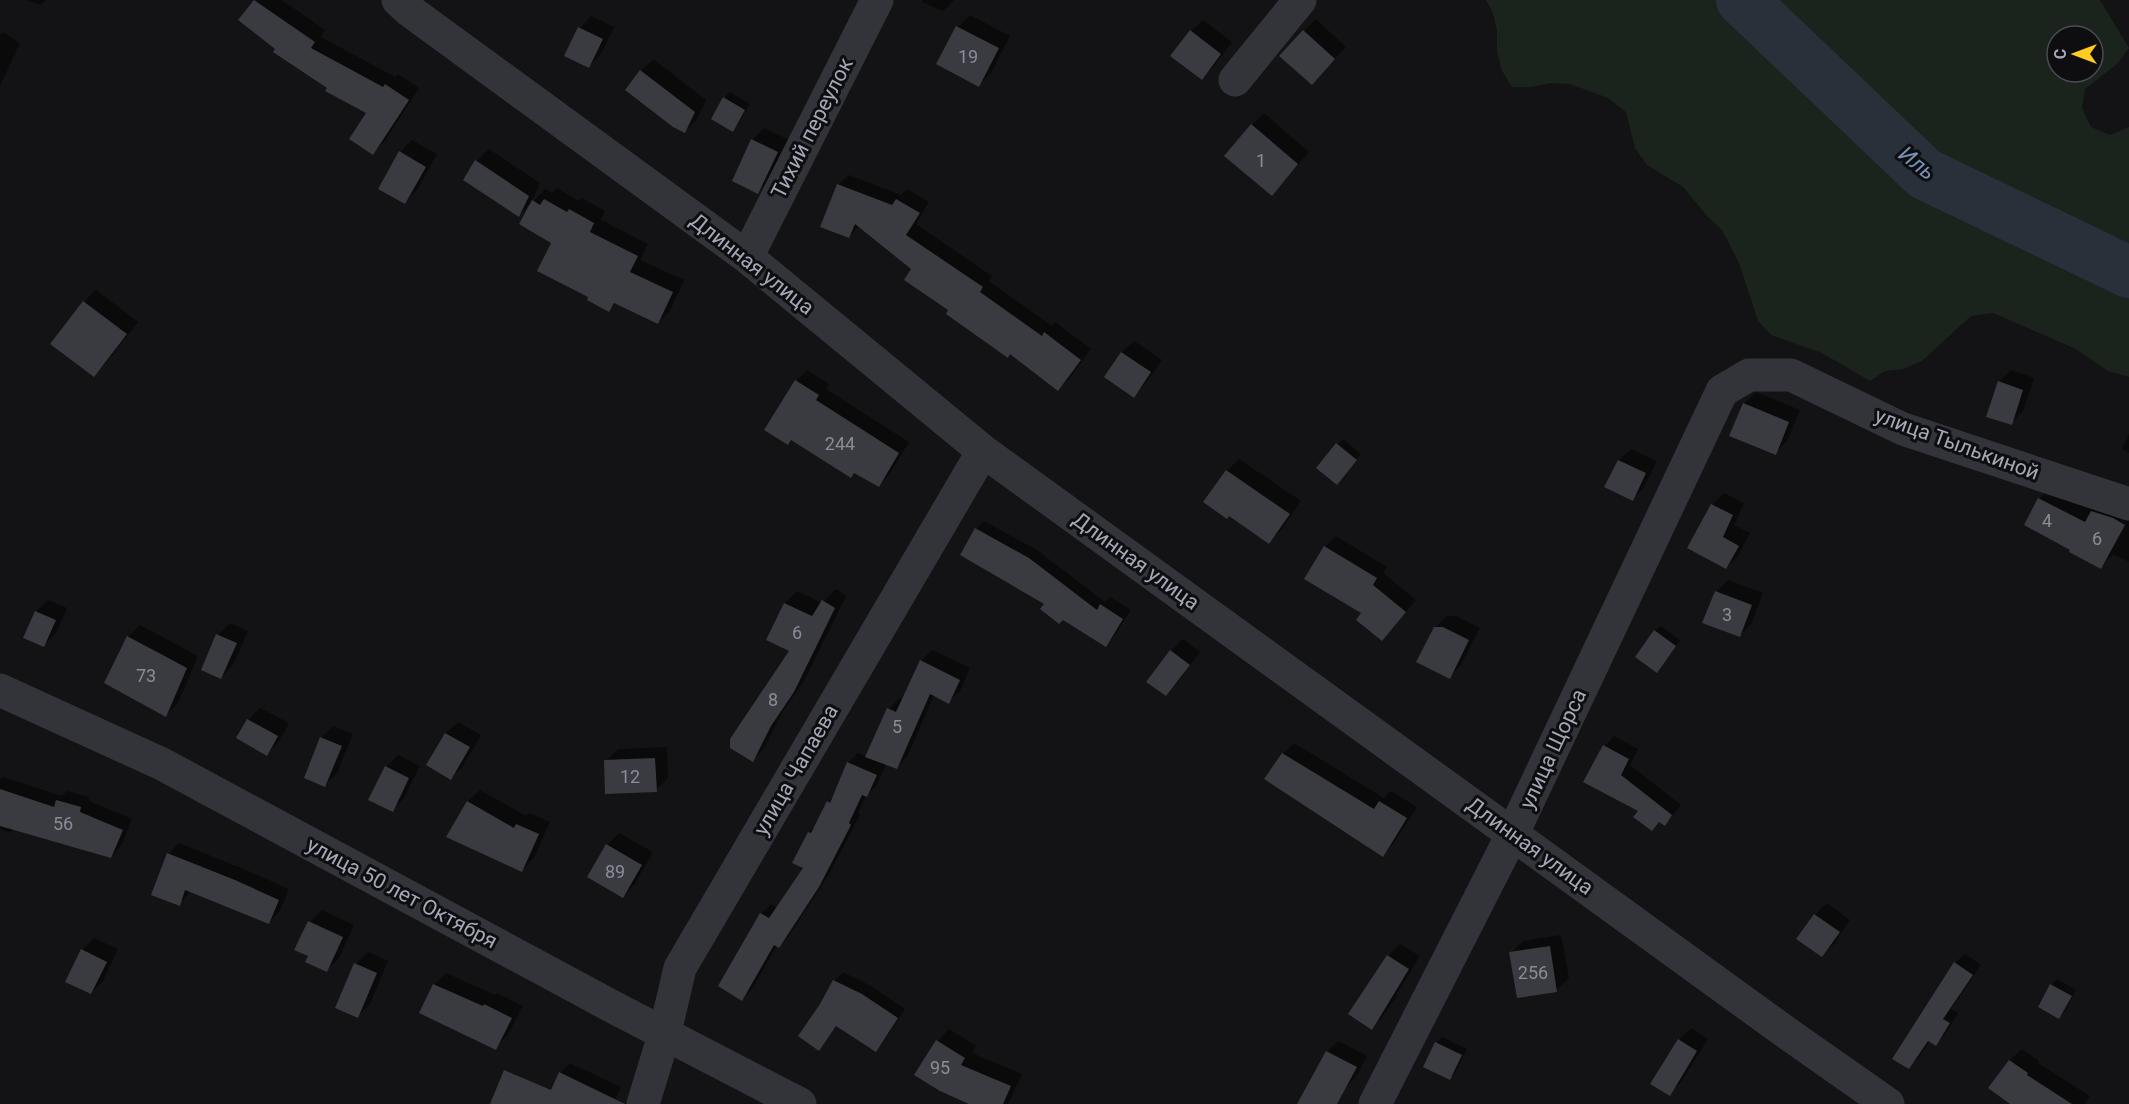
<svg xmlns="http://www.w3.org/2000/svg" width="2129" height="1104" font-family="Roboto,sans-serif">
<rect width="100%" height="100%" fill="#131315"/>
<path fill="#1a231c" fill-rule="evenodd" d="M 1486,0 L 2100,0 L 2129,48 L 2117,64 L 2085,89 L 2082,108 L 2091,127 L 2110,135 L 2129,127 L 2129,377 L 2108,371 L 2076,349 L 1993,313 L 1971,316 L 1922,361 L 1903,369 L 1885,371 L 1870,381 L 1822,353 L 1771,335 L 1758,321 L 1739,263 L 1722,230 L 1708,217 L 1683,187 L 1647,165 L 1635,148 L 1626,112 L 1608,98 L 1570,84 L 1551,83 L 1531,87 L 1512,87 L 1502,71 L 1497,52 L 1497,31 L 1493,13 ZM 2057,36 L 2093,36 L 2093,72 L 2057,72 Z"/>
<path fill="#0007" d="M 28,0 L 46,0 L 40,5 Z
M 256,0 L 282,0 L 325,30 L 321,37 L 395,77 L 398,74 L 419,88 L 384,142 L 373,153 L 368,113 L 329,88 L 240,20 Z
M 923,0 L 954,0 L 943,11 L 922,2 Z
M 970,15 L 1010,36 L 991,73 L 979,85 L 938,64 L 958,27 Z
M 591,16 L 614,27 L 601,54 L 589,66 L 580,28 Z
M 1316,19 L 1346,47 L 1323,71 L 1304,31 Z
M 1203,20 L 1232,42 L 1214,66 L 1202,78 L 1191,31 Z
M 3,32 L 20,43 L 0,86 L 0,35 Z
M 653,59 L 706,100 L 697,119 L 685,131 L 641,71 Z
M 730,92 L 750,104 L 738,124 L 733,130 L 724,98 Z
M 1264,113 L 1309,152 L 1272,194 L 1252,125 Z
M 764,128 L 789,140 L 770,180 L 758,192 L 752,140 Z
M 412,140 L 437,154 L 417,190 L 405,202 L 400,152 Z
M 489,149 L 540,183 L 531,203 L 519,215 L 477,161 Z
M 849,175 L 901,195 L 907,189 L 929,202 L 916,224 L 992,276 L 989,281 L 1052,326 L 1055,322 L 1091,349 L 1069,379 L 1058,389 L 950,310 L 913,269 L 859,226 L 849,236 L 838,185 Z
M 557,188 L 579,201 L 582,198 L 605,211 L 601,220 L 648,244 L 640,260 L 684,280 L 670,311 L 658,323 L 616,303 L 609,310 L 590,297 L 553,242 L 532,203 L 545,189 L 552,193 Z
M 96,290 L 138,322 L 106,363 L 94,375 L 84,302 Z
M 1134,341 L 1162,360 L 1145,384 L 1134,396 L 1106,376 L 1122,352 Z
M 807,370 L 829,384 L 826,389 L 909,442 L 889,475 L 878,486 L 796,381 Z
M 2011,370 L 2034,378 L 2023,411 L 2011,423 L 1999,382 Z
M 1756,392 L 1800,410 L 1787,441 L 1775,453 L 1744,404 Z
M 2129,434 L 2129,453 L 2122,449 Z
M 1343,439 L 1361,454 L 1342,477 L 1337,444 Z
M 1631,449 L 1657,461 L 1644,487 L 1633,499 L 1619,460 Z
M 1239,459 L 1301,501 L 1281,530 L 1269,542 L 1229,515 L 1205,502 L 1227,471 Z
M 2051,487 L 2129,509 L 2129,562 L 2113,554 L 2101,567 L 2072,549 L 2039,499 Z
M 1724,493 L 1744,503 L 1734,525 L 1750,533 L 1738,556 L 1726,568 L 1712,505 Z
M 984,521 L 1037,550 L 1105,602 L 1110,597 L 1131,610 L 1114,636 L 1106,645 L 976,529 Z
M 1336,536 L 1387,567 L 1383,573 L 1416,600 L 1382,639 L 1364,613 L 1325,547 Z
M 1728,580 L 1763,593 L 1751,624 L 1739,636 L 1716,592 Z
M 836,589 L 846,596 L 805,679 L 782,713 L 764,748 L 753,760 L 791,651 L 768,639 L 785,603 L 797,591 L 822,603 Z
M 48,600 L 67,608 L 56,633 L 44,645 L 36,612 Z
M 1447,616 L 1456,616 L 1480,628 L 1461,665 L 1449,677 L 1435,628 Z
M 230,623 L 248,631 L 233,665 L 221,677 L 218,635 Z
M 140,625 L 198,656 L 178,703 L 166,715 L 128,637 Z
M 1661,626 L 1680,640 L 1662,665 L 1655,631 Z
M 1183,639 L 1200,652 L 1178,682 L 1166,694 L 1171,651 Z
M 932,650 L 970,668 L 960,691 L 949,702 L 934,695 L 907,757 L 896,768 L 886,764 L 876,786 L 866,795 L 858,813 L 860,815 L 828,876 L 788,937 L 778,946 L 777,945 L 752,989 L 742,999 L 720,986 L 761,914 L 771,904 L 777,908 L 805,868 L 809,832 L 817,824 L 828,802 L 834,796 L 848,763 L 858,753 L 867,757 L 889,709 L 900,698 L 903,699 L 921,661 Z
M 260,708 L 289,723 L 279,742 L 267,754 L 238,738 L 248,720 Z
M 458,722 L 481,735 L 463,766 L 451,778 L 429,765 L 446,733 Z
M 333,726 L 353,734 L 337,773 L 325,785 L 321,738 Z
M 1614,736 L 1638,749 L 1630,765 L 1681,805 L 1665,824 L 1640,810 L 1605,746 Z
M 1294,743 L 1384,798 L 1391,791 L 1417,807 L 1393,844 L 1382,855 L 1283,754 Z
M 667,747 L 668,778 L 656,790 L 606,761 L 618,749 Z
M 398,755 L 420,766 L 404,798 L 392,810 L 386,767 Z
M 3,777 L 62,796 L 67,791 L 90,797 L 89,801 L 132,819 L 121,846 L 111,857 L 14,828 L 10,833 L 0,829 L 0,780 Z
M 480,790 L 526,816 L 529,813 L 550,822 L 534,858 L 522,870 L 448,837 L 468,801 Z
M 619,833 L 653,852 L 635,884 L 623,896 L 589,877 L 607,845 Z
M 179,843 L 246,870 L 289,889 L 280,911 L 269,922 L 191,891 L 179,904 L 168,854 Z
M 1827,903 L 1850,920 L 1834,944 L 1822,955 L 1815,915 Z
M 322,910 L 354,925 L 339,958 L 327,970 L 310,955 L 310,922 Z
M 1561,935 L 1569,978 L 1557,990 L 1511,953 L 1523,941 Z
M 94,938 L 118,949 L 103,981 L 91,993 L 82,950 Z
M 1400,944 L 1420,956 L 1396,995 L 1398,995 L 1383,1016 L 1372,1028 L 1388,956 Z
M 368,952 L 388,961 L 370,1004 L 358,1016 L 356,964 Z
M 1965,954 L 1981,965 L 1951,1009 L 1958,1013 L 1945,1035 L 1936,1044 L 1930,1040 L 1918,1058 L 1908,1068 L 1894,1058 L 1955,963 Z
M 843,972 L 871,986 L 905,1009 L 884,1041 L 875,1050 L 838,1025 L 819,1049 L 821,1005 L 834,981 Z
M 446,973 L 495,995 L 497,993 L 523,1006 L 507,1036 L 495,1048 L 434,985 Z
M 2057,979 L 2076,990 L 2065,1011 L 2059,1017 L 2051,985 Z
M 1691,1028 L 1708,1039 L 1681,1082 L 1669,1094 L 1679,1040 Z
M 949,1029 L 976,1046 L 972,1053 L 1022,1074 L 1008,1104 L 973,1104 L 916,1075 L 938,1041 Z
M 1442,1037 L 1467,1049 L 1455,1073 L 1450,1078 L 1437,1043 Z
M 1338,1041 L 1367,1056 L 1357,1075 L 1331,1104 L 1298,1104 L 1327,1052 Z
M 2022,1049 L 2039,1061 L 2038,1063 L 2090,1096 L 2085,1104 L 2012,1104 L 1990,1088 L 2010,1060 Z
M 570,1063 L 621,1087 L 613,1104 L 546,1104 L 560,1073 Z"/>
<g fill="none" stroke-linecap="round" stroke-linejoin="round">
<path stroke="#28303a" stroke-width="52" d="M 1742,0 L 1925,174 L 2129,272"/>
</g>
<path fill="#3a3b40" d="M 254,0 L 315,42 L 311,48 L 383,87 L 385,84 L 409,100 L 373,155 L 349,139 L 366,113 L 325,91 L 327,88 L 273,52 L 275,49 L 238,20 Z
M 956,26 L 999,48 L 979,87 L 936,64 Z
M 578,27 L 603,39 L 589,68 L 564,56 Z
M 1190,30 L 1221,54 L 1202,80 L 1170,56 Z
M 1303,30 L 1335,59 L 1312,85 L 1279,56 Z
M 640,70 L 695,112 L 685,133 L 673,127 L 625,90 Z
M 723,97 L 745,110 L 733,132 L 711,119 Z
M 1251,124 L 1298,164 L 1272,196 L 1224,156 Z
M 751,139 L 778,152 L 758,194 L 732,181 Z
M 399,151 L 426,167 L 405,204 L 378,189 Z
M 475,160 L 529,196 L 519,217 L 463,180 Z
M 837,184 L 892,205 L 896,199 L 920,213 L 906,235 L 983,287 L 980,292 L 1042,336 L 1044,332 L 1081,360 L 1058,391 L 1010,354 L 1008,358 L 946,314 L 948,310 L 904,280 L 911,269 L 855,224 L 849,238 L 820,227 Z
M 544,199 L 567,212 L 569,209 L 594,223 L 590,232 L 638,256 L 630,272 L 673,292 L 658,324 L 614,303 L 609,312 L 587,300 L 588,297 L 537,271 L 551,243 L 519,224 L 532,200 L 540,205 Z
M 83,301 L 127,334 L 94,377 L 50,344 Z
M 1121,352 L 1151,372 L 1134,398 L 1104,377 Z
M 795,380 L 819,395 L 816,400 L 899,453 L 879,487 L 854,473 L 851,478 L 791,440 L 788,445 L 764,430 Z
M 1998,381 L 2023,390 L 2012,425 L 1986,417 Z
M 1743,403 L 1789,422 L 1776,455 L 1729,436 Z
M 1336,443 L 1357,460 L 1337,485 L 1316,468 Z
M 1618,460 L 1646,473 L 1633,501 L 1604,487 Z
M 1226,470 L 1290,514 L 1269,544 L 1229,516 L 1227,519 L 1203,502 Z
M 2038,498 L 2085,522 L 2091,511 L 2113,518 L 2125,525 L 2101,569 L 2069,552 L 2070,550 L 2024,525 Z
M 1711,504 L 1733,515 L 1723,537 L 1739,546 L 1726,569 L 1687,548 Z
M 975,528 L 1029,558 L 1097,610 L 1100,604 L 1123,619 L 1106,647 L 1063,620 L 1059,624 L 1040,609 L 1044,604 L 960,555 Z
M 1324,546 L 1377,578 L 1373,585 L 1406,612 L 1382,641 L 1356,620 L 1361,613 L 1304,579 Z
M 1715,591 L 1752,605 L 1740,637 L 1702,623 Z
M 822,600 L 835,608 L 794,692 L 771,726 L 753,762 L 730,748 L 730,739 L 789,651 L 766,640 L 784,603 L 812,616 Z
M 35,611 L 56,620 L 44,647 L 23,638 Z
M 1434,627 L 1443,627 L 1469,640 L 1450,679 L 1416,662 Z
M 1654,630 L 1676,646 L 1657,673 L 1635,657 Z
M 216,634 L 237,643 L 221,679 L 201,670 Z
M 127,636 L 187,668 L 166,717 L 104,683 Z
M 1170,650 L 1190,665 L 1166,696 L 1146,682 Z
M 920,660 L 960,680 L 949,704 L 930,694 L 897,769 L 865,757 L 887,708 L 896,712 Z
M 247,719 L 278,736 L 267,756 L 236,738 Z
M 445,733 L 470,747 L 451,780 L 426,765 Z
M 320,737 L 342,746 L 325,787 L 304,778 Z
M 1603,745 L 1629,759 L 1621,775 L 1672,815 L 1665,826 L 1659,822 L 1652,831 L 1633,817 L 1638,811 L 1583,782 Z
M 1282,753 L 1374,809 L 1379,801 L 1407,818 L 1383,857 L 1264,779 Z
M 655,758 L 657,792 L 605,794 L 604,760 Z
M 847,762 L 877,775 L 867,797 L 862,795 L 849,823 L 851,825 L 819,887 L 779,948 L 774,945 L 742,1001 L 718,986 L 760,913 L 769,918 L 803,868 L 792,863 L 808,832 L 811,833 L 827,801 L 830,803 Z
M 385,766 L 409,778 L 393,812 L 368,800 Z
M 0,789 L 54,807 L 56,800 L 81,807 L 80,812 L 123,830 L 111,858 L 0,826 Z
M 467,801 L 514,828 L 516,824 L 539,834 L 522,872 L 446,837 Z
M 606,844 L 642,865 L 623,898 L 587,877 Z
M 167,853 L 235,880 L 279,900 L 269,924 L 185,890 L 180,906 L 151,895 Z
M 1814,914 L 1840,932 L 1822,957 L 1796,939 Z
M 308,921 L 343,937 L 327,972 L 305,962 L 308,956 L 294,950 Z
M 1550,946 L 1557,992 L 1517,998 L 1509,952 Z
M 81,949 L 107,962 L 91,994 L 65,982 Z
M 1387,955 L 1409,969 L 1372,1030 L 1348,1014 Z
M 1954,962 L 1973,975 L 1943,1019 L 1950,1023 L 1936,1046 L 1928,1041 L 1909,1069 L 1892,1059 Z
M 354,963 L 377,973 L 358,1018 L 335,1008 Z
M 833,980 L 862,994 L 898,1018 L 876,1052 L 836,1026 L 819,1051 L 798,1036 L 820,1004 Z
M 433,984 L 483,1006 L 484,1004 L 512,1018 L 496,1050 L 419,1013 Z
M 2050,984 L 2072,996 L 2059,1019 L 2038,1007 Z
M 1678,1039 L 1697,1051 L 1670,1096 L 1650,1084 Z
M 936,1040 L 965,1058 L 961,1065 L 1011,1086 L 1003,1104 L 969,1104 L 940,1091 L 914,1075 Z
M 1435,1042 L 1462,1055 L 1450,1080 L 1423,1067 Z
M 1326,1051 L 1357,1067 L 1337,1104 L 1297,1104 Z
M 2009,1060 L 2028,1073 L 2027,1075 L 2072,1104 L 2010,1104 L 1988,1088 Z
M 504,1070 L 551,1090 L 559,1072 L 625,1104 L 490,1104 Z"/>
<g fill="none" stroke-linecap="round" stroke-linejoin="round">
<path stroke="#33343a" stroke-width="33" d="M 398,0 L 410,11 L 747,257 L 983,451 L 1784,1031 L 1888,1104
M 1235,80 L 1300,0
M 747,257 L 877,0
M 0,690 L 162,764 L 615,1008 L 800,1104
M 643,1104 L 665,1032 L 680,968 L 983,451
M 1375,1104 L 1513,833 L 1722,391 L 1749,375 L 1791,375 L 1903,429 L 2129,504"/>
</g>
<g text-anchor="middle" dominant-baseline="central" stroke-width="6" stroke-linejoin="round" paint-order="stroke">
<g font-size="18" fill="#898c99">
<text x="968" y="56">19</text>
<text x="1261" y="160">1</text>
<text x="840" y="443">244</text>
<text x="2047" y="520">4</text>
<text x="2097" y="538">6</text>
<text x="1727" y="614">3</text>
<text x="797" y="632">6</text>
<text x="146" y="675">73</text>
<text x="773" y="699">8</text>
<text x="897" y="726">5</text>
<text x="630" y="776">12</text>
<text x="63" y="823">56</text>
<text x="615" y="871">89</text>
<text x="1533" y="972">256</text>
<text x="940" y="1067">95</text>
</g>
<g font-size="21" fill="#a3a7b7" stroke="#0e0e10">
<text transform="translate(812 128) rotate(-63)">Тихий переулок</text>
<text transform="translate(752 264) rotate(38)">Длинная улица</text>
<text transform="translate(1957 444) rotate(20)">улица Тылькиной</text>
<text transform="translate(1136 561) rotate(36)">Длинная улица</text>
<text transform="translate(1553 749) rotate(-65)">улица Щорса</text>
<text transform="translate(796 770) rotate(-60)">улица Чапаева</text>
<text transform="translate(1530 846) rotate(36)">Длинная улица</text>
<text transform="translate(402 893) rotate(28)">улица 50 лет Октября</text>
</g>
<g font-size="22" font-style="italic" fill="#7691b6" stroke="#0e0e10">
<text transform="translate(1917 163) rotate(38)">Иль</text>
</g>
</g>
<g transform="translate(2075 54) rotate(270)"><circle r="28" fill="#0e0e10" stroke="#4a4b53" stroke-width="1.5"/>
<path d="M0-4.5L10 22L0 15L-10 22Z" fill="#ffcd20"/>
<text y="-9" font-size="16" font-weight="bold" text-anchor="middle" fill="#a3a7b7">С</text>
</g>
</svg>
